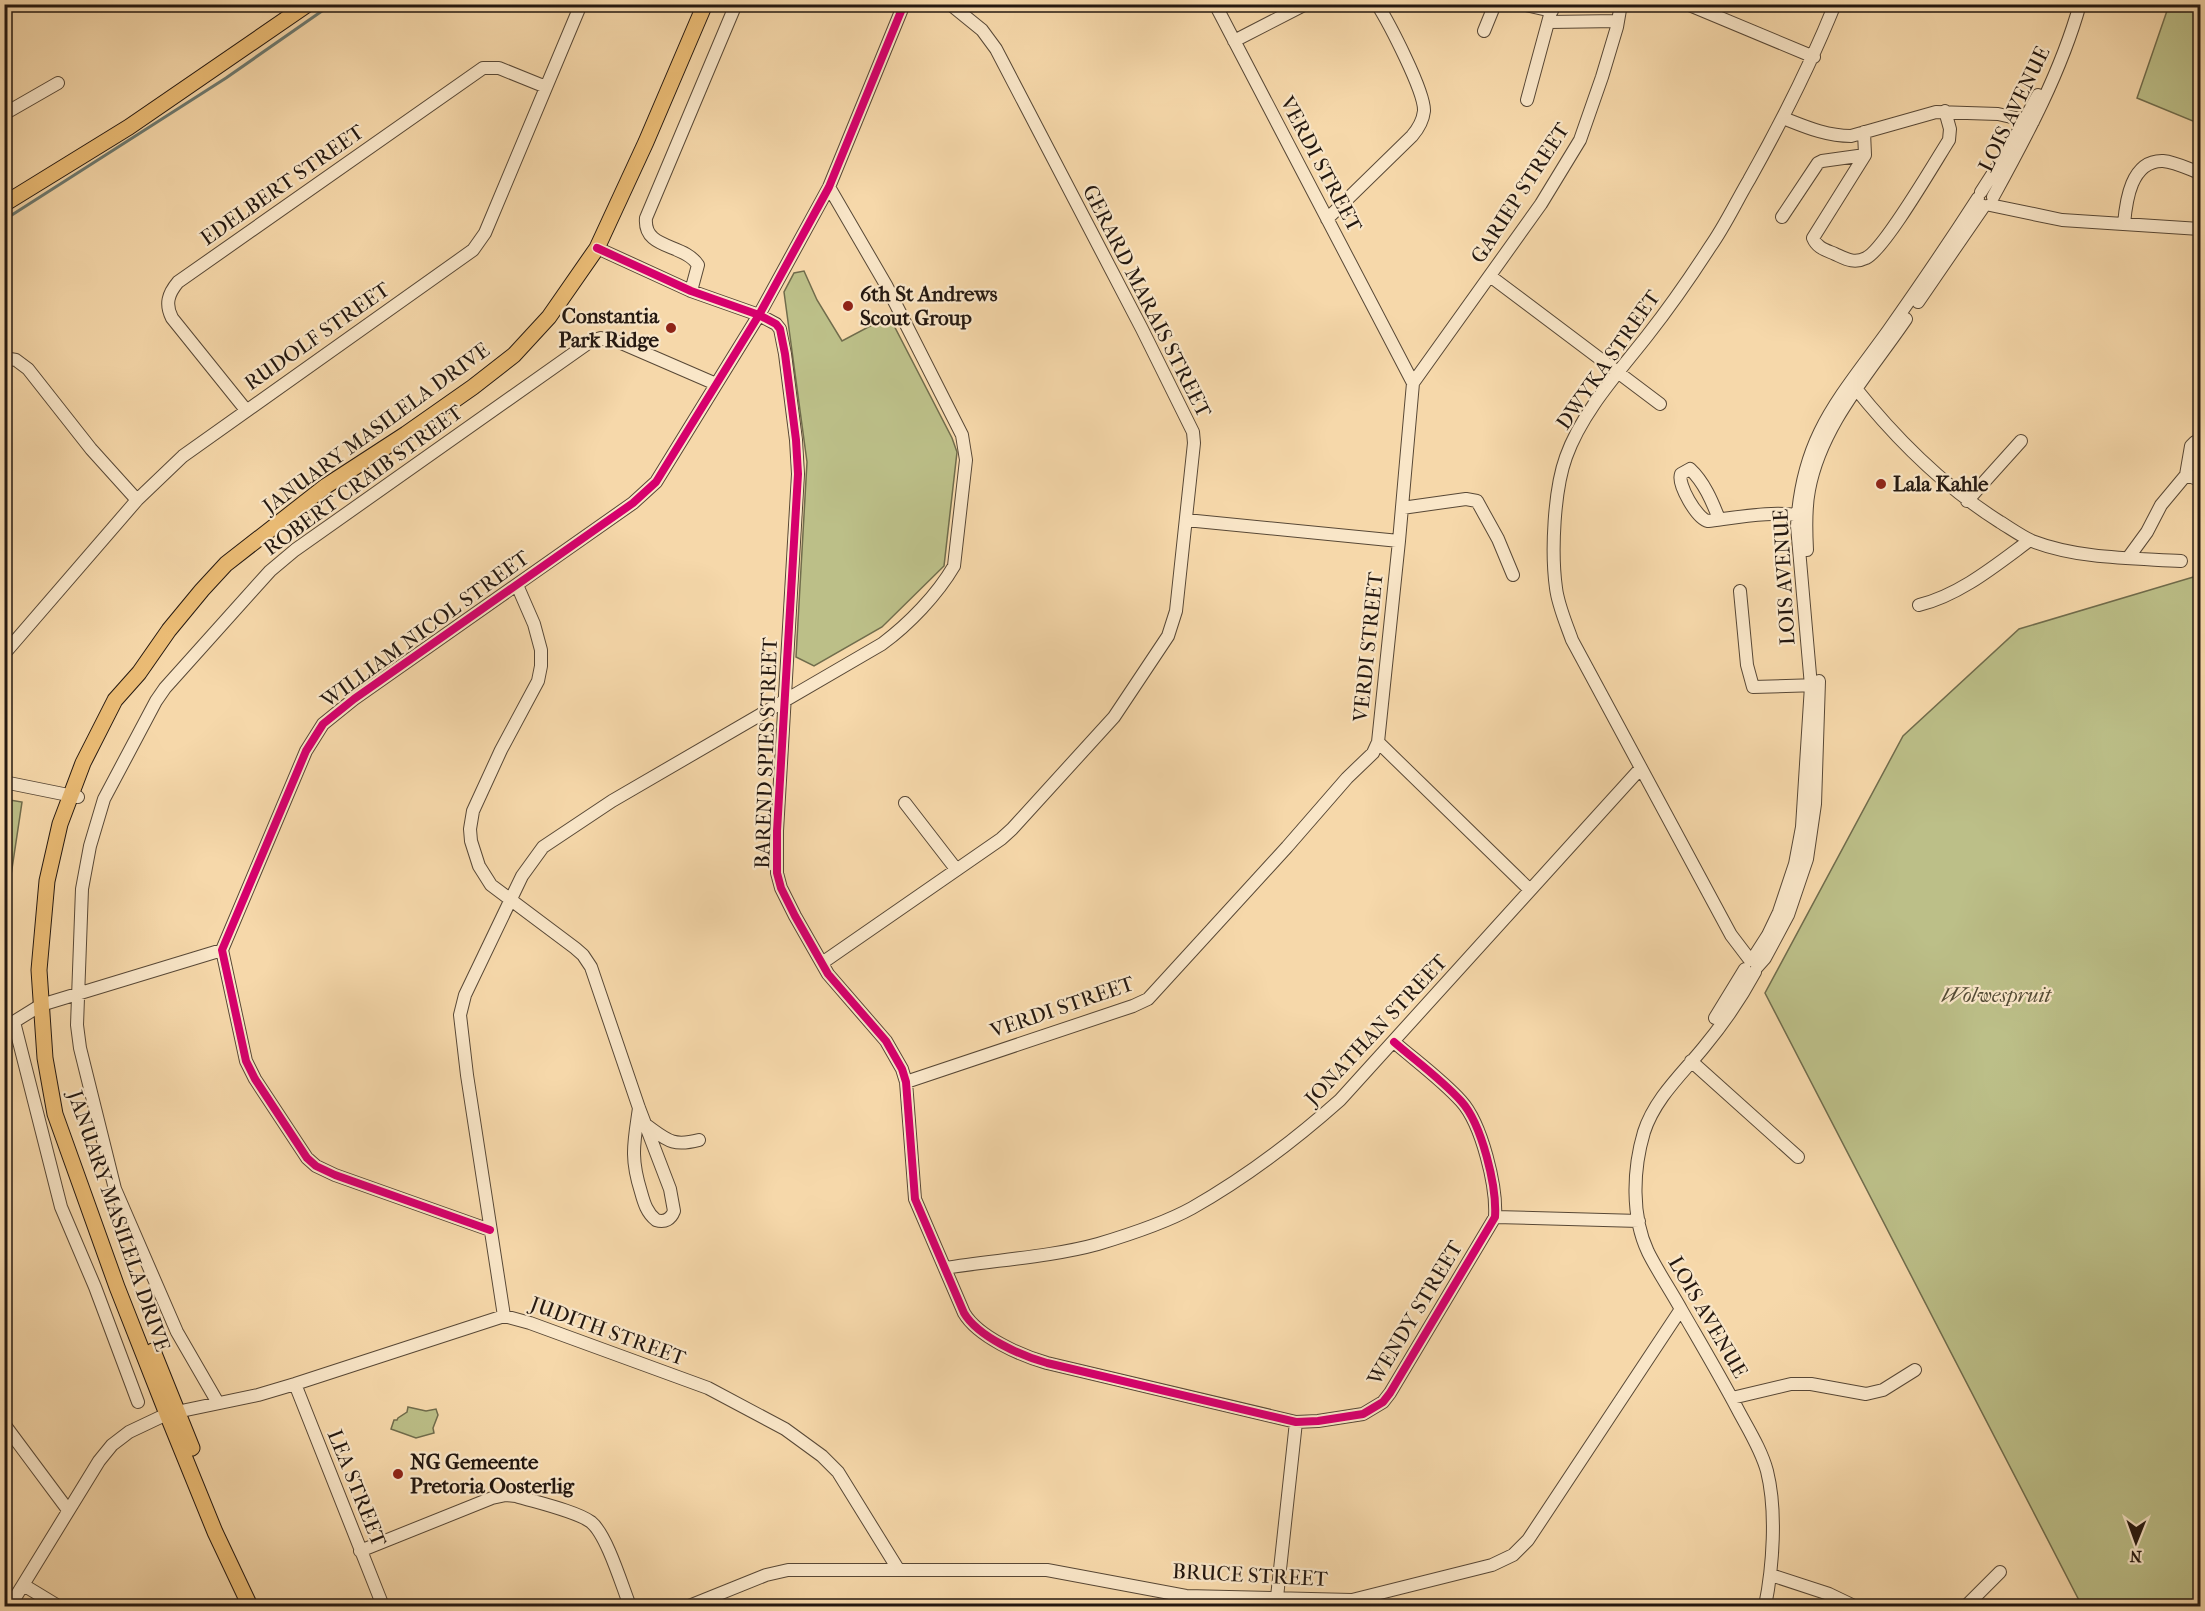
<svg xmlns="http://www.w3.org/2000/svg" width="2205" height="1611" font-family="'IM FELL French Canon',serif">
<rect width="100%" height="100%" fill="#f6d8aa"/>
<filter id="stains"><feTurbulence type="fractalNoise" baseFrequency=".00333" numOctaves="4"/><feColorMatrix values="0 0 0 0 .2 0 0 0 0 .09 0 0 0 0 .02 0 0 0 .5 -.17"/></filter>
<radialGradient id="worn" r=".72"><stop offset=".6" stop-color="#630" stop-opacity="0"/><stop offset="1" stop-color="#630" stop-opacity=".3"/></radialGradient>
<path fill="#bcbf88" stroke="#706c4c" stroke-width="1.5" d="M 2169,5 L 2200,5 L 2200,124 L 2137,98 Z
M 804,271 L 817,300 L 842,341 L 889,316 L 952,438 L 957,452 L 944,566 L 882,627 L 814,666 L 796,657 L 807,462 L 784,292 L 794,273 Z
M 2200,575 L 2200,1606 L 2082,1606 L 1765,993 L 1903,736 L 2019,629 Z
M 4,799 L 22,802 L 7,902 L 4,901 Z
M 408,1407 L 426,1411 L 436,1409 L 438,1415 L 433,1428 L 434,1433 L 416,1438 L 391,1429 L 394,1420 L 397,1420 L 398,1418 L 407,1412 Z"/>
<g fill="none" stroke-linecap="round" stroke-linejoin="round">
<path stroke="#6d796f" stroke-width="3" d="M 4,220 L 226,78 L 332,4"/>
<defs>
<path id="minor" d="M 1522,4 L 1552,11
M 1687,4 L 1814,57
M 1549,22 L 1618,21
M 1484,31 L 1495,4
M 1234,41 L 1306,4
M 1527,100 L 1553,4
M 4,114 L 58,83
M 1783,118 C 1806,127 1826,136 1851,136 L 1936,112 L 1998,114 L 2033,122
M 1864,132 L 1865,155 L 1813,238 C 1817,248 1826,250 1835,254 C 1846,259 1854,264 1866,258 C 1884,250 1935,162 1949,140 L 1950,129 L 1945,111
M 1981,192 L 2008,150 L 2038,95
M 1993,197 C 2027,135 2061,72 2080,4
M 1990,205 L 2062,220 L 2200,229
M 1782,217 L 1818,163 L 1822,161 L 1865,155
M 1327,219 L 1412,136 C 1418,129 1423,120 1424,111 C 1425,92 1389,23 1377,4
M 2124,224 C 2126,201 2131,160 2163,161 C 2175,162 2189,169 2200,173
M 597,248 L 691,291 L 759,315 L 776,324 L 780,329 L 785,354 L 796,440 L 798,474 L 777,831 L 777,873 L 781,888 L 795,916 L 828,974 L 886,1041 L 902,1069 L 906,1082 L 915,1199 L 964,1313 C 978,1337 1022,1356 1047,1363 L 1296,1422 L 1318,1421 L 1363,1414 L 1383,1402 L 1390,1393 L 1495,1217 C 1497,1187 1482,1124 1461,1101 C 1442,1080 1416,1061 1394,1042
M 1490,276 L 1660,404
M 691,291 L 698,265 C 684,243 643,250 646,218 L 736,4
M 1918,302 L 1984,206
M 4,358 L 16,360 L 28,369 L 91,449 L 137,500
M 1413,383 L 1541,204 L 1580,140 L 1602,77 L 1617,27 L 1621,4
M 1853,385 C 1895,438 1943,486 2000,522 C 2010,528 2021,536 2032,541 C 2079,559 2132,558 2181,561
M 246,410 L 172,318 C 165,304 168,294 178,282 L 483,68 L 499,68 L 546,87
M 2186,475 L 2200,480
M 1967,501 L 2021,441
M 1402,508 L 1466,499 L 1477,501 L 1498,539 L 1513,575
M 1719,519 C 1712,501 1704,482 1690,469 L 1681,474 C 1677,484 1697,519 1708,521 C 1733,518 1780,509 1803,517
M 1186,520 L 1399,541
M 1807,550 C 1806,531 1805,510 1809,490 C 1821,425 1870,372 1906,319
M 2128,558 L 2147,532 L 2161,505 L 2186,475 L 2191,446 L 2195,442 L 2200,442
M 517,585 L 534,624 L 541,650 L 541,666 L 538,681 L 501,750 L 473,811 L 470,829 L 471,841 L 479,866 L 491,885 L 575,948 L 583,955 L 591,967 L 639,1108 L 670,1189 L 674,1211 C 671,1219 665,1223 656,1220 C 647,1213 644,1203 641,1192 C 630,1157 634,1143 639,1108
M 1740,591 L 1747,665 L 1753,687 L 1818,685
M 1919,605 C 1960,595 1996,565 2030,540
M 4,654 L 137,500 L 183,456 L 473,250 L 485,233 L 581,4
M 1378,742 L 1530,890
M 4,782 L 78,797
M 905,803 L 956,869
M 1750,960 L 1731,935 L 1572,640 C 1566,623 1558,605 1556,588 C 1551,552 1554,490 1566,457 C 1582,412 1618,373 1647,336 C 1669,308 1690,278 1710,247 C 1725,226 1736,202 1749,180 C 1781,123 1810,66 1835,4
M 1752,960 L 1768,935 L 1779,912 L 1795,864 L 1802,827 L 1811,686 L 1797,526 C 1802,436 1839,399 1888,331 C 1919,287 1949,243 1978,198
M 822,963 L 1001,839 L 1012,829 L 1114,717 L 1168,636 L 1176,611 L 1194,443 L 1193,432 L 1142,329 L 996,49 L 982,30 L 950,4
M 1757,967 L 1765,958 L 1788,915 L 1807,859 L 1815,804 L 1819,681
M 1755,972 C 1741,998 1723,1024 1704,1047 C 1683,1073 1655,1098 1644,1132 C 1633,1169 1631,1216 1648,1252 C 1658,1272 1671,1291 1682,1311 C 1701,1344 1720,1376 1738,1410 C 1748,1429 1761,1449 1767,1471 C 1777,1511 1773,1567 1765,1606
M 1715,1018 L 1745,969
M 14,1022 L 61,1207 L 95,1287 L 138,1402
M 4,1028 L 41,1005 L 222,950
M 1691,1061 L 1798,1157
M 906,1082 L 1133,1006 L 1148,999 L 1287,847 L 1347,778 L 1373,753 L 1378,742 L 1399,541 L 1413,383 L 1215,4
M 646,1125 C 667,1140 672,1147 699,1140
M 1495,1217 L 1639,1221
M 490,1230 L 335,1175 L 316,1166 L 307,1158 L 255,1079 L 246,1061 L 222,950 L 306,751 L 323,724 L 354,699 L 633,503 L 656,482 L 759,315 L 829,187 L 904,4
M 945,1268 C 994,1260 1051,1257 1098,1244 C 1128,1235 1165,1223 1192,1208 C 1245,1178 1295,1140 1340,1100 L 1640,769
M 504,1316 L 467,1075 L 460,1015 L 465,995 L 522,876 L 543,847 L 612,801 L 882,644 C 909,624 937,595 954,566 L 966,460 L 962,435 L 886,285 L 829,187
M 295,1384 L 383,1606
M 1732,1398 L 1791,1384 L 1811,1384 L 1866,1394 L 1883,1390 L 1915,1370
M 218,1403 L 177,1332 L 115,1189 L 80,1048 L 77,1025 L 82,889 L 90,846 L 104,799 L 156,701 L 165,688 L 270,571 L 295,550 L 591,341 L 601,338 L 619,342 L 716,384
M 4,1424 L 68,1510
M 360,1551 L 492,1498 L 506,1495 L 516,1496 C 535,1502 576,1511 591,1522 C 607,1535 622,1586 630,1606
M 1771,1575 L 1829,1594 L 1854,1606
M 25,1586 L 58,1606
M 1277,1597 L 1296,1422
M 10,1606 L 99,1461 L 112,1445 L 129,1432 L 167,1414 L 258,1395 L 295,1384 L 504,1316 L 530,1323 L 708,1388 L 785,1429 L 822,1456 L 838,1472 L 898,1569
M 689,1606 L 766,1575 L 788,1570 L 1047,1570 L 1186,1596 L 1352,1600 L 1492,1565 L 1513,1555 L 1528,1540 L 1681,1309
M 1966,1606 L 2000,1572"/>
<path id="major" d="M 4,204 L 129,127 L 308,4
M 153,1351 L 192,1448
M 250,1606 L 215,1532 L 167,1414 L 117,1287 L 55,1114 L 45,1058 L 39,970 L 47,881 L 60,824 L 83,763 L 115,700 L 139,673 L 169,630 L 202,590 L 226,564 L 326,486 L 406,434 L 473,387 L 514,355 L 549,317 L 597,248 L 646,142 L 705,4"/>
</defs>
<use href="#minor" stroke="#584836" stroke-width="14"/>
<use href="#major" stroke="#241810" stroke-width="17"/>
<use href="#minor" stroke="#f9e6c8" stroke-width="12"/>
<use href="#major" stroke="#ebbc75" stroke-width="15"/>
<defs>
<path id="cycleway" d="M 597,248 L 691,291 L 759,315 L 776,324 L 780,329 L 785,354 L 796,440 L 798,474 L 777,831 L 777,873 L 781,888 L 795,916 L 828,974 L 886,1041 L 902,1069 L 906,1082 L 915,1199 L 964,1313 C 978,1337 1022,1356 1047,1363 L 1296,1422 L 1318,1421 L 1363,1414 L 1383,1402 L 1390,1393 L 1495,1217 C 1497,1187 1482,1124 1461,1101 C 1442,1080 1416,1061 1394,1042
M 490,1230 L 335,1175 L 316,1166 L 307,1158 L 255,1079 L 246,1061 L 222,950 L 306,751 L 323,724 L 354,699 L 633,503 L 656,482 L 759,315 L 829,187 L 904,4"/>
</defs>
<use href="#cycleway" stroke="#f9e6c8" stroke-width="11"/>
<use href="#cycleway" stroke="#d6006c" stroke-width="8"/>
</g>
<g fill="#8f2418" stroke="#f9e6c8" stroke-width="2">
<circle cx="848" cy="306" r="6"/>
<circle cx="671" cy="328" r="6"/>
<circle cx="1881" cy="484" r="6"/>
<circle cx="398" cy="1474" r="6"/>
</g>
<g text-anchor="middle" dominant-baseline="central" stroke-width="4.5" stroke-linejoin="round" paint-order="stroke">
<g font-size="21" fill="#241810" stroke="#f9e6c8">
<text transform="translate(2014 109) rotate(-64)">LOIS AVENUE</text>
<text transform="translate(1321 164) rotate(62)">VERDI STREET</text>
<text transform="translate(282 185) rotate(-35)">EDELBERT STREET</text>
<text transform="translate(1520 193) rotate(-57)">GARIEP STREET</text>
<text transform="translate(1147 301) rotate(63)">GERARD MARAIS STREET</text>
<text transform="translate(317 336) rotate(-35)">RUDOLF STREET</text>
<text transform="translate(1608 360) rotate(-55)">DWYKA STREET</text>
<text transform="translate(376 428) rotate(-36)">JANUARY MASILELA DRIVE</text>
<text transform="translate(363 480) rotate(-36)">ROBERT CRAIB STREET</text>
<text transform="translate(1784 577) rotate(-93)">LOIS AVENUE</text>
<text transform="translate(425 629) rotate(-36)">WILLIAM NICOL STREET</text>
<text transform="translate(1368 647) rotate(-84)">VERDI STREET</text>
<text transform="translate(766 753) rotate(-88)">BAREND SPIES STREET</text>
<text transform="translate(1062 1007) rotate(-19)">VERDI STREET</text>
<text transform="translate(1376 1030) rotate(-47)">JONATHAN STREET</text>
<text transform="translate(119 1221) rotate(71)">JANUARY MASILELA DRIVE</text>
<text transform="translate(1415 1313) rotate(-59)">WENDY STREET</text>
<text transform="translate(1708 1317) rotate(60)">LOIS AVENUE</text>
<text transform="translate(608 1331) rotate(20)">JUDITH STREET</text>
<text transform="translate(357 1488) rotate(68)">LEA STREET</text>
<text transform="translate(1250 1575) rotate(3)">BRUCE STREET</text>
</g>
<g font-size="21" font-weight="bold" fill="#241810" stroke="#f9e6c8" text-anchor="start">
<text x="860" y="294">6th St Andrews<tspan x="860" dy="24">Scout Group</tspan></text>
<text x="659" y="316" text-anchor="end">Constantia<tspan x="659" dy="24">Park Ridge</tspan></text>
<text x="1893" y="484">Lala Kahle</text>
<text x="410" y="1462">NG Gemeente<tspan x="410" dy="24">Pretoria Oosterlig</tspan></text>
</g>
<g font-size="21" font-style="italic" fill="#524a34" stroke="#f9e6c8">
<text x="1996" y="995">Wolwespruit</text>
</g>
</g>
<rect width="2205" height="1611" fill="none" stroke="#f6d8aa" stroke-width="24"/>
<rect x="6" y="6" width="2193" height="1599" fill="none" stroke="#241810" stroke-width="3"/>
<rect x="12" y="12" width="2181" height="1587" fill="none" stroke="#241810" stroke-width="1.5"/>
<g transform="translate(2136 1542) rotate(181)" stroke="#f9e6c8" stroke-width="4.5" paint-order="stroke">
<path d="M0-4.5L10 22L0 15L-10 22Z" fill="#241810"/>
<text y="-9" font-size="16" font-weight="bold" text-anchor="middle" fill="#241810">N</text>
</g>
<rect width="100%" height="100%" filter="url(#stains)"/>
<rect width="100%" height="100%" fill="url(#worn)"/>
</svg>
